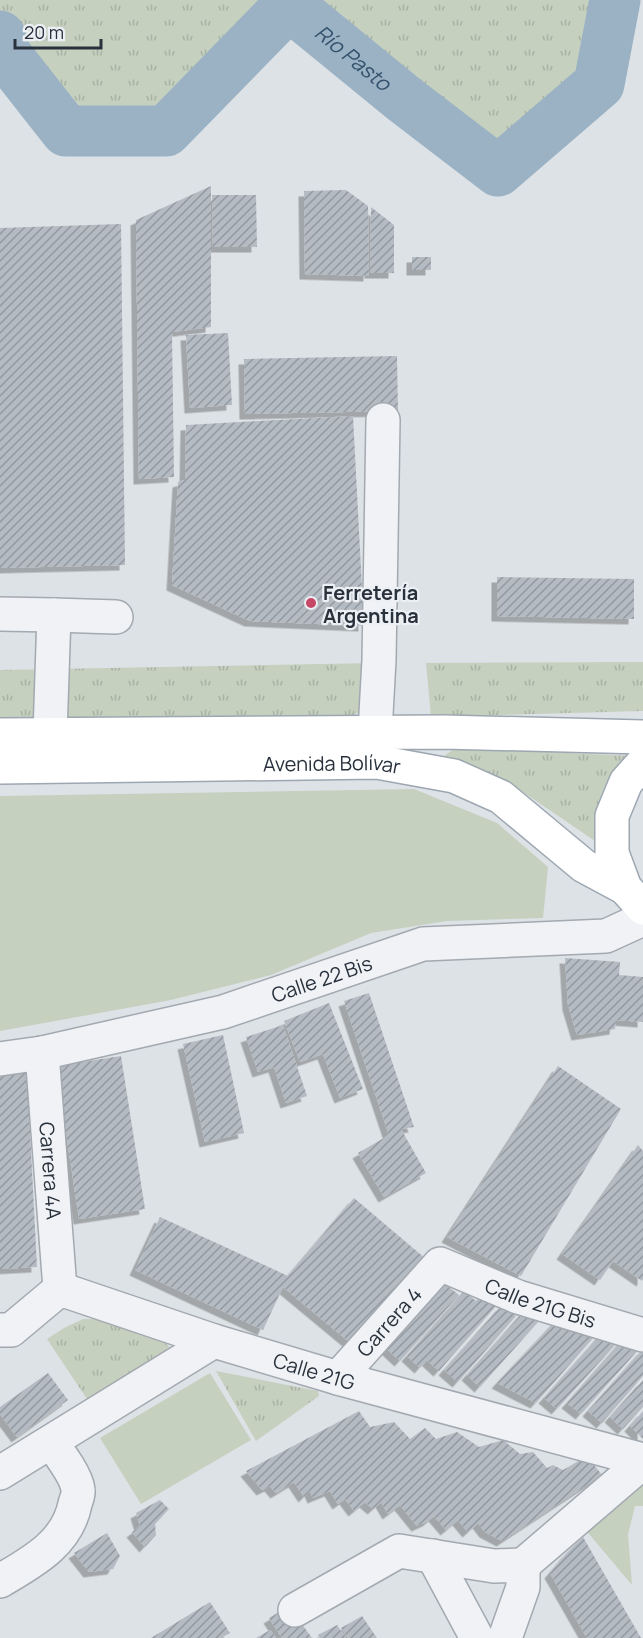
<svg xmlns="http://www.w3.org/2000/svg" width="643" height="1638" font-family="Manrope,sans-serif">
<defs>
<pattern id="grass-tufts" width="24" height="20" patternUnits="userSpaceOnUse" patternTransform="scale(1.5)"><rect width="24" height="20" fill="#c5d0bf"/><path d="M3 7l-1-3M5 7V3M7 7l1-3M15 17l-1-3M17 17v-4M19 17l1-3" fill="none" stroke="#a9b3a5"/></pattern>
<pattern id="building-hatch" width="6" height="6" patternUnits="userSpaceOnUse" patternTransform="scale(1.5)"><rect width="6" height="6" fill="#b5bbc3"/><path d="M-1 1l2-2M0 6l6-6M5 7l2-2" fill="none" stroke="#9399a0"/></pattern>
<filter id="shadow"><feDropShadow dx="-5.5" dy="5.5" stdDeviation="0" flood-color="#0004"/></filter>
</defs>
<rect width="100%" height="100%" fill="#dde2e6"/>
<path fill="url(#grass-tufts)" d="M 0,0 L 615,0 L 599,84 L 498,171 L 404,99 L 289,6 L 166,131 L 66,131 L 0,38 Z
M 643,662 L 643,711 L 431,717 L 426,663 Z
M 374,663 L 373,705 L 352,716 L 0,720 L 0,670 Z
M 455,748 L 634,756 C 628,761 621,766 615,772 C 598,788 595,819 595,841 L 517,788 L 474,767 L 444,756 Z
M 83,1319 L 101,1319 L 156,1333 L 172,1350 L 89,1402 L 47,1339 L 64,1328 Z
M 216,1371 L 318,1391 L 319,1396 L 256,1441 Z"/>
<path fill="#c5d0bf" d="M 414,789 L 497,823 L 548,867 L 543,918 L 447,921 L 371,933 L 271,975 L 171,1000 L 0,1031 L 0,796 Z
M 210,1373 L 251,1440 L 141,1504 L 100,1438 Z
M 643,1477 L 643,1506 L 635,1506 L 628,1534 L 632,1585 L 584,1528 Z"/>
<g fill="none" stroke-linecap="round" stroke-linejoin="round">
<path stroke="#9ab2c4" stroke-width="51" id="s1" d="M 0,36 L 4,52 L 66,131 L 166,131 L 289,5 L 404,99 L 498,171 L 599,84 L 615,0"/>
</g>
<path fill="url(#building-hatch)" filter="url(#shadow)" d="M 211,186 L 211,327 L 172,332 L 174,477 L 139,479 L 136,220 Z
M 346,190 L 368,206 L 369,276 L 305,274 L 304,191 Z
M 212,195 L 256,195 L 257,247 L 213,247 Z
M 371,207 L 394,225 L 394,273 L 370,273 Z
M 121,224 L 125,565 L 0,568 L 0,228 Z
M 412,257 L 431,257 L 431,270 L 412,270 Z
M 228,333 L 232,405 L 190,408 L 186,335 Z
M 397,356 L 398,411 L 245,414 L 244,359 Z
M 353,416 L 364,626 L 250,621 L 172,585 L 178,482 L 185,480 L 186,425 Z
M 497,577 L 634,579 L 634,619 L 497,616 Z
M 565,958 L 620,962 L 619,975 L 643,977 L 643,1022 L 616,1020 L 615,1029 L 577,1035 L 568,1005 Z
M 369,993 L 414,1127 L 401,1129 L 426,1173 L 384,1197 L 358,1153 L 389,1135 L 344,1001 Z
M 329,1003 L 363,1089 L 340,1098 L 323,1054 L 300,1062 L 284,1021 Z
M 283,1025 L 307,1096 L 286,1103 L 274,1067 L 258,1072 L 246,1037 Z
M 223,1035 L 244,1133 L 205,1142 L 183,1044 Z
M 121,1056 L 145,1209 L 79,1219 L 56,1066 Z
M 558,1066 L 621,1109 L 521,1276 L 447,1237 Z
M 27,1072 L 37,1267 L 0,1269 L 0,1074 Z
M 638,1145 L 643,1151 L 643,1279 L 642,1281 L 613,1261 L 600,1280 L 562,1254 Z
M 354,1198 L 426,1259 L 368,1327 L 348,1341 L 283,1287 L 263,1330 L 135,1270 L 160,1217 L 288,1276 Z
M 445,1284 L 459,1295 L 400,1361 L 387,1349 Z
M 464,1291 L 476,1301 L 483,1294 L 497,1305 L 439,1371 L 427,1360 L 420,1368 L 407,1356 Z
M 502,1305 L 516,1316 L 458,1382 L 444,1370 Z
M 525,1310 L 539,1321 L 480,1387 L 467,1375 Z
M 562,1314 L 594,1337 L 536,1403 L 497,1383 Z
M 602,1333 L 616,1344 L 557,1409 L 544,1398 Z
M 625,1337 L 639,1349 L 581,1414 L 567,1403 Z
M 643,1349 L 643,1376 L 602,1423 L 588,1411 Z
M 48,1373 L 68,1400 L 17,1437 L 0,1414 L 0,1407 Z
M 643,1380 L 643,1407 L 623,1429 L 610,1417 Z
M 359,1411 L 370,1427 L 394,1422 L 410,1439 L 425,1428 L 436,1439 L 457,1432 L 479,1447 L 503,1440 L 520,1454 L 533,1452 L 547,1468 L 553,1465 L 563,1470 L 587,1456 L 602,1475 L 502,1541 L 485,1532 L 478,1523 L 468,1532 L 458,1520 L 446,1530 L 434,1516 L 428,1521 L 417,1526 L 400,1505 L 388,1514 L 381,1502 L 373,1509 L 365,1502 L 354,1511 L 345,1499 L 338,1504 L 330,1491 L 313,1498 L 310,1491 L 304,1497 L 294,1482 L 276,1493 L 270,1486 L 262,1490 L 246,1471 Z
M 643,1411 L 643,1439 L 630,1426 Z
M 160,1500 L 169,1509 L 155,1524 L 156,1535 L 145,1547 L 132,1532 L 140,1526 L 136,1513 Z
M 107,1533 L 120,1556 L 113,1569 L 89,1572 L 74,1553 Z
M 583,1537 L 641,1638 L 587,1638 L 550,1573 L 566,1554 Z
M 210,1602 L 230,1633 L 221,1638 L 151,1638 Z
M 289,1606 L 312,1638 L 282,1638 L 269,1618 Z
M 362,1616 L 377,1638 L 348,1638 L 341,1628 Z
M 337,1625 L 346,1638 L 320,1638 L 318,1635 Z
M 270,1630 L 276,1638 L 256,1638 Z"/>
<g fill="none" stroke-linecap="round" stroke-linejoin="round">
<defs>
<g id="minor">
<path d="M 0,614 L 54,615 L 50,734"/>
<path d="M 54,615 L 116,617"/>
<path d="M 375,732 L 379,660 L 383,420"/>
<path id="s2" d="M 42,1053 L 60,1289"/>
<path id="s3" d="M 0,1059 L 42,1053 L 223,1012 L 423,944 L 606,936 L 643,919"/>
<path id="s4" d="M 60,1289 L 214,1341 L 338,1378 L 643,1460"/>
<path d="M 0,1330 L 11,1330 L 60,1289"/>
<path id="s5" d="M 338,1378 L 440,1264 L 518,1297 L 643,1335"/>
<path d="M 0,1473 L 214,1341"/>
<path d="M 433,1556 L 477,1638"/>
<path d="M 523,1565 L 643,1462"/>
<path d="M 0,1581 C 32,1562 67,1544 75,1504 C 76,1500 79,1494 78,1490 C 77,1477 59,1453 51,1442"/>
<path d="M 295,1610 L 399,1551 L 494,1566 L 523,1565 L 523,1587 L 505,1638"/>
</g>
<g id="major">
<path d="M 0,735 L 444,732 L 643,737"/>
<path d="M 643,763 L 626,782 L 612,816 L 612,853 L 625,888 L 643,908"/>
<path id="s6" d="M 0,767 L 377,762 L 454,776 L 501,797 L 584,866 L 625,888"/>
</g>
</defs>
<use href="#minor" stroke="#a3a9b0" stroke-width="36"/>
<use href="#major" stroke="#9da7b1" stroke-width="36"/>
<use href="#minor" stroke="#f0f2f5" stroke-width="33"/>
<use href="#major" stroke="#fff" stroke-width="33"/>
</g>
<circle fill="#c54966" stroke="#ecf0f4" stroke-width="2" cx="311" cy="603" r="6"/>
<g text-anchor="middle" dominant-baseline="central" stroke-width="4.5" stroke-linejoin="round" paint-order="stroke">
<g font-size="20" font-weight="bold" fill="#28313c" stroke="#ecf0f4" text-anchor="start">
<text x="323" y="592">Ferretería<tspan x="323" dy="23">Argentina</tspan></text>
</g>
<g font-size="20" fill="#28313c" stroke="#ecf0f4">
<text stroke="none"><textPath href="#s6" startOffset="332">Avenida Bolívar</textPath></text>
<text stroke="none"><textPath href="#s3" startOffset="332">Calle 22 Bis</textPath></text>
<text stroke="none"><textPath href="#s2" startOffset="118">Carrera 4A</textPath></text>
<text stroke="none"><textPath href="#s5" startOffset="261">Calle 21G Bis</textPath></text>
<text stroke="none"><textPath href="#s5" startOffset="76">Carrera 4</textPath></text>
<text stroke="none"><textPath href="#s4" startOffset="267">Calle 21G</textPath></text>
</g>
<g font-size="21" font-style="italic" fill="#35526d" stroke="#ecf0f4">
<text stroke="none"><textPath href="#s1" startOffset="476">Río Pasto</textPath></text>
</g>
</g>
<path d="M15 39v9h86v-9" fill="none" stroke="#28313c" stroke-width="3"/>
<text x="24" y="39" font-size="18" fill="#28313c" stroke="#ecf0f4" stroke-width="4.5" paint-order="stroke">20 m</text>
</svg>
